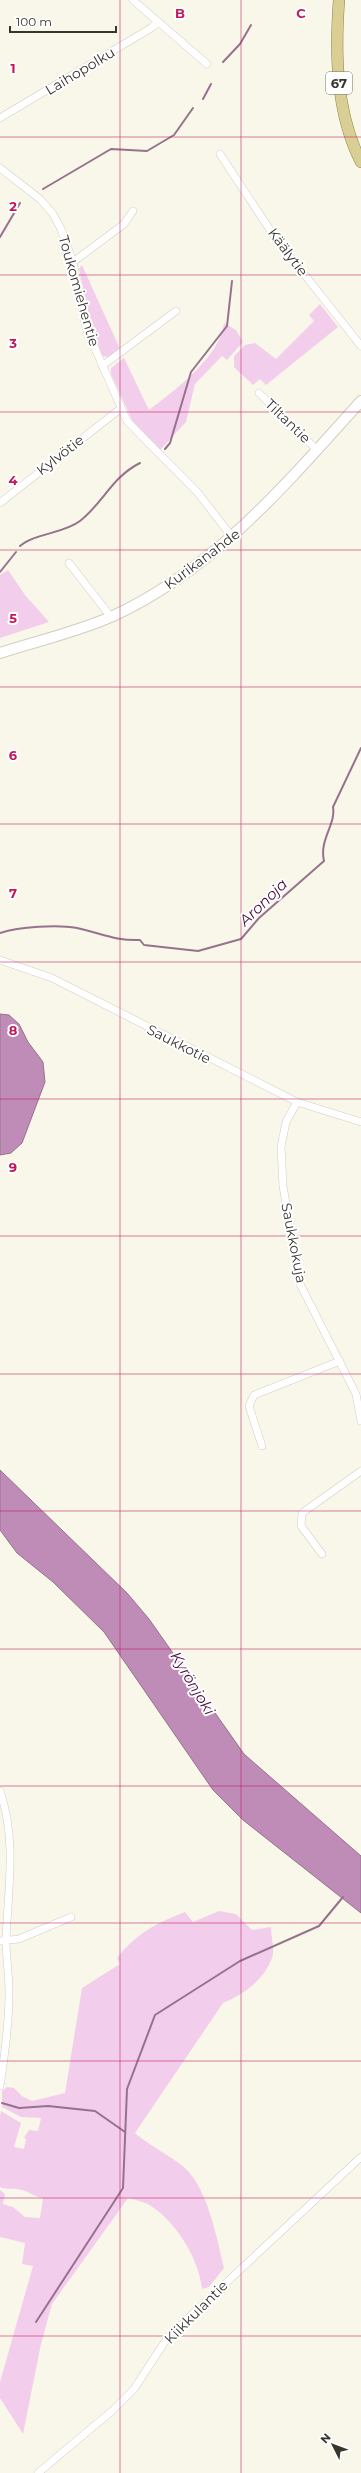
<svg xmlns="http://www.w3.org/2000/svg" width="361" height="2473" font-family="Montserrat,sans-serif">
<rect width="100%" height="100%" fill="#f9f7e9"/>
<path fill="#f3ceec" d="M 82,265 L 120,349 L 109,357 L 102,356 L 91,325 L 79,269 Z
M 320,304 L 338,327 L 266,385 L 260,379 L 253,385 L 234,367 L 234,356 L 245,345 L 255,343 L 276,359 L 314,321 L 309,315 Z
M 224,323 L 236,330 L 243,342 L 227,360 L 222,356 L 195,384 L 186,422 L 160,450 L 132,420 L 111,374 L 111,368 L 124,358 L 149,410 C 175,390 220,357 224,323 Z
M 8,570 L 25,595 L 49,622 L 0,638 L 0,575 Z
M 219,1911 L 236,1914 L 252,1930 L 271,1927 C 271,1936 275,1950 272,1958 C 264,1980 243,1995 223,2003 L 135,2133 C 151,2147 170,2155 185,2168 C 208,2189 217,2239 224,2268 L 209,2287 L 202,2289 C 199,2259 176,2222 151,2206 C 145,2202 135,2200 128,2198 L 52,2304 L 41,2344 L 23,2434 L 0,2398 L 0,2382 L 33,2266 L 22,2264 L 25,2243 L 0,2237 L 0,2190 L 5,2194 L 3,2204 L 13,2207 L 25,2217 L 40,2218 L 43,2198 C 35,2197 30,2192 22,2190 C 14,2188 8,2190 0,2187 L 0,2116 L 1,2111 L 21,2123 L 14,2147 L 24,2149 L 26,2139 L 24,2138 L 29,2130 L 38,2131 L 41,2118 L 21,2117 L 2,2107 L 2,2091 L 7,2087 L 14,2088 L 22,2096 L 32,2101 L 65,2093 L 82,1988 L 120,1964 L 117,1958 C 137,1933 155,1924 185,1912 L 193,1922 Z"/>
<path fill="#bf8cb7" stroke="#96728e" d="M 0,1014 L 9,1015 L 19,1024 L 28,1042 L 43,1062 L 45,1082 L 22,1143 L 11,1153 L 0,1155 Z
M 0,1470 L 127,1593 L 149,1619 L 244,1754 L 361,1856 L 361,1913 L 243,1820 L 213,1790 L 104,1632 L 53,1582 L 17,1553 L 0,1530 Z"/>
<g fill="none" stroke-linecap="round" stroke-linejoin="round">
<path stroke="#96728e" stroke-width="2" d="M 223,62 L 240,44 L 251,25
M 203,99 L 211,84
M 43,189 L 111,149 L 147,151 L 174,135 L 193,108
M 0,237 L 20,203
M 165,449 L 170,443 L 191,372 L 227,326 L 232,281
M 20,546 C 35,533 63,534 80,521 C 103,503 112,477 140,463
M 0,572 L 16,552
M 0,933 C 19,927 57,924 77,928 C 101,933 115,941 140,940 L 144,945 L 198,951 L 241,939 L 259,918 L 324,861 C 319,839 336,825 333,807 L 361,748
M 2,2103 L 19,2108 L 48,2106 L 95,2111 L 125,2132
M 36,2322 L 123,2188 L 127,2089 L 155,2015 L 240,1961 L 319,1926 L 343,1897"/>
<defs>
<path id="street" d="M 133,0 L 207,64
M 0,118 L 151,28 L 158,22
M 220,154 L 274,236 L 361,346
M 0,168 L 40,199 L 53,214 L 61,229 L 73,262 L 86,328 L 127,421 L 198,493 L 232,537
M 73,262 L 124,224 L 133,211
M 102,366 L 176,311
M 259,393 L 317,450
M 0,503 L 120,409
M 69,563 L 111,617
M 0,960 L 52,978 L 297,1102 L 361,1122
M 297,1102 L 286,1122 L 281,1147 L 283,1186 L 300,1284 L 356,1394 L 361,1421
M 262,1446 L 249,1406 L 254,1395 L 340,1361
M 322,1554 L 301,1526 L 302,1513 L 361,1471
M 0,1791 C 17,1841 8,1889 6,1940 C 6,1957 9,1974 9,1992 C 9,2024 5,2054 0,2086
M 0,1941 L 19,1939 L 71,1917
M 38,2473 L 112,2411 L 134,2389 L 168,2337 L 361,2157"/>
<path id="secondary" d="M 0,653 C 37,641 77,632 113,616 C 215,569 287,483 361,401"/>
<path id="primary" d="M 339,0 C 335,54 336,113 361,162"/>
</defs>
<use href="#street" stroke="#d1cec1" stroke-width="8"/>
<use href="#secondary" stroke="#d1cec1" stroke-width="12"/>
<use href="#primary" stroke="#8f8343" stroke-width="12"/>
<use href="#street" stroke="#fff" stroke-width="7"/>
<use href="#secondary" stroke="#fff" stroke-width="10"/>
<use href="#primary" stroke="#d9ce94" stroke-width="11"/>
</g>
<path fill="none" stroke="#c2185b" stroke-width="1" stroke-opacity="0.55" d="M 120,0 L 120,2473M 241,0 L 241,2473M 0,137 L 361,137M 0,275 L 361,275M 0,412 L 361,412M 0,550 L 361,550M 0,687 L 361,687M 0,824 L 361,824M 0,962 L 361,962M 0,1099 L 361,1099M 0,1236 L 361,1236M 0,1374 L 361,1374M 0,1511 L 361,1511M 0,1649 L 361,1649M 0,1786 L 361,1786M 0,1923 L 361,1923M 0,2061 L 361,2061M 0,2198 L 361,2198M 0,2336 L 361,2336"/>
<g text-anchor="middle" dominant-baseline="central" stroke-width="4" stroke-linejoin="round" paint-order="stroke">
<rect fill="#fff" stroke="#72726e" stroke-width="1" x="326" y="72" width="26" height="22" rx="3"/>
<g font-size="13" font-weight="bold" fill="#363530">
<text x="339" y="83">67</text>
</g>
<g font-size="14" fill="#363530" stroke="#fff">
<text transform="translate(80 71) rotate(-31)">Laihopolku</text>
<text transform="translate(288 252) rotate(53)">Käälytie</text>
<text transform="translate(79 291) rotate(74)">Toukomiehentie</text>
<text transform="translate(288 421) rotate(44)">Tiltantie</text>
<text transform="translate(60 455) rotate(-38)">Kylvötie</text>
<text transform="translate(202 559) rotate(-37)">Kurikanahde</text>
<text transform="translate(179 1044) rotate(27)">Saukkotie</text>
<text transform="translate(294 1243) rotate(79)">Saukkokuja</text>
<text transform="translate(196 2312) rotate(-45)">Kiikkulantie</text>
</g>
<g font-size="15" font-style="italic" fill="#480943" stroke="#fff">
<text transform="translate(263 902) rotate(-44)">Aronoja</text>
<text transform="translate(193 1683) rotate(59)">Kyrönjoki</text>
</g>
</g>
<g font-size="13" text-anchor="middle" font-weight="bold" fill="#c2185b" stroke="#fff" stroke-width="4" stroke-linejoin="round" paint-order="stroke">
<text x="180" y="18">B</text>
<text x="301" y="18">C</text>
<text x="13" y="73">1</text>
<text x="13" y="211">2</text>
<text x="13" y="348">3</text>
<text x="13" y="485">4</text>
<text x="13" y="623">5</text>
<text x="13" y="760">6</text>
<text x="13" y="898">7</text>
<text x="13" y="1035">8</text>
<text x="13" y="1172">9</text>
</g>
<g transform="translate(333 2445) rotate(312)" stroke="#ffffff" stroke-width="3" paint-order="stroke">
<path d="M0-3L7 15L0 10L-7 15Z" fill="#363530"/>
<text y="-6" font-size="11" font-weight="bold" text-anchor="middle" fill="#363530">N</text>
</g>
<path d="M10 26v6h106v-6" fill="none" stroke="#363530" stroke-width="2"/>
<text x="16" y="26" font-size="12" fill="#363530" stroke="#ffffff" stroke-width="3" paint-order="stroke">100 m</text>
</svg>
